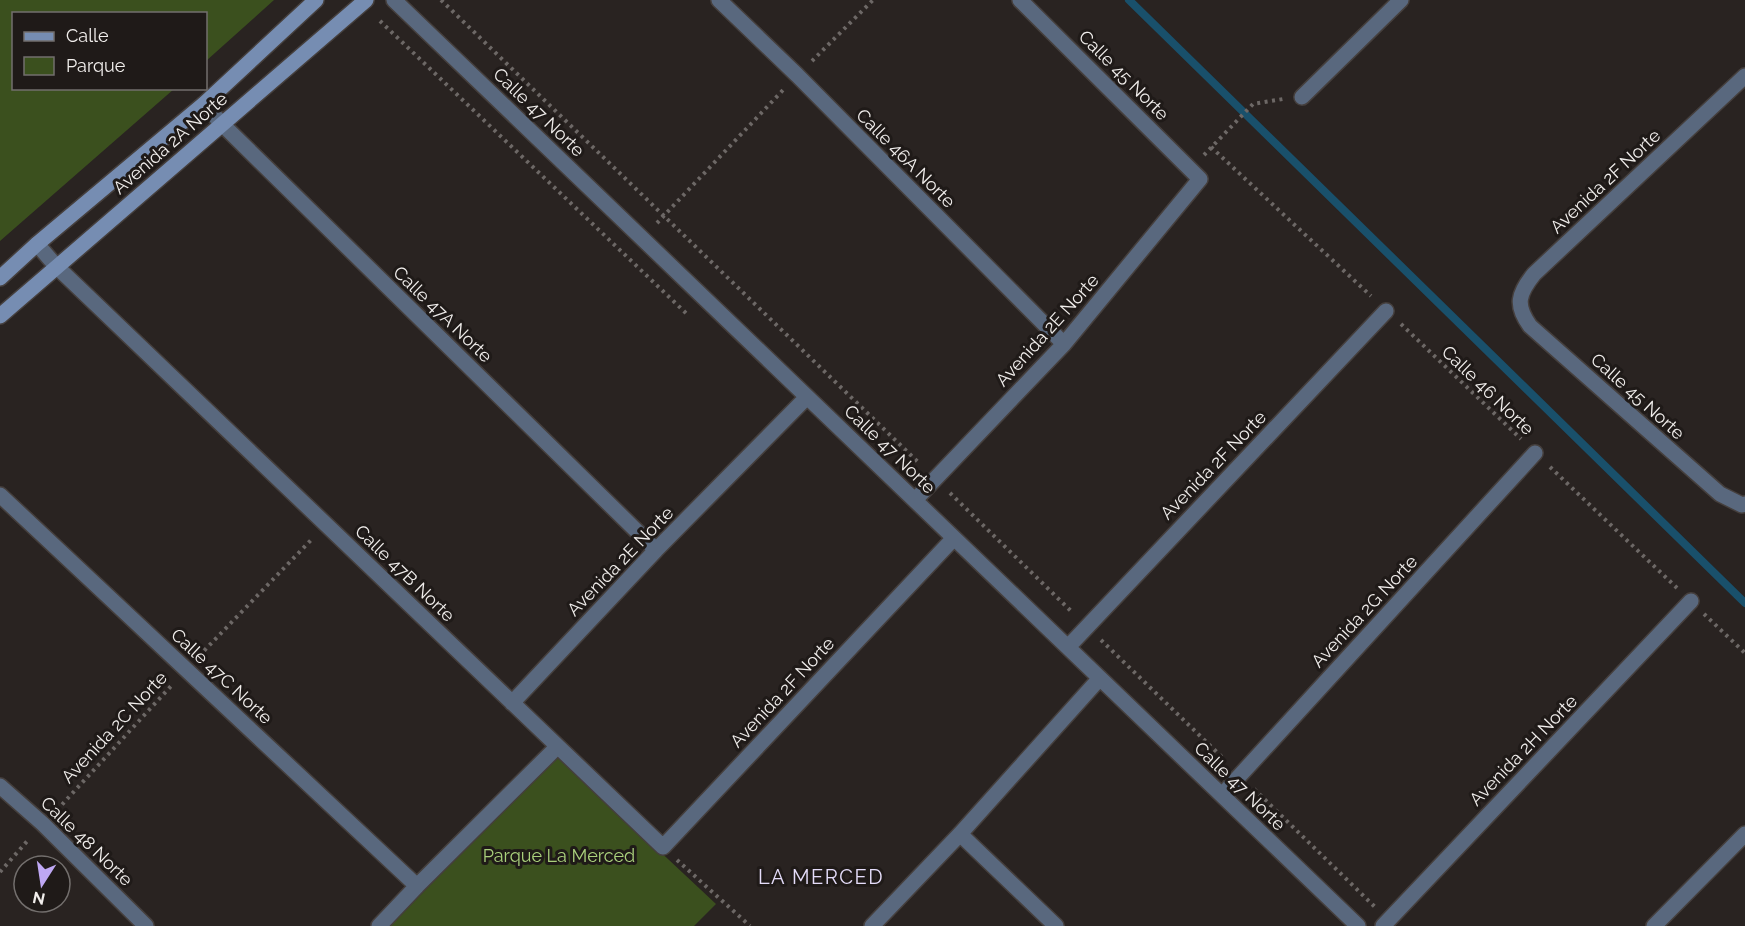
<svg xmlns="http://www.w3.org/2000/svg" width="1745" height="926" font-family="Raleway,sans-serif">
<rect width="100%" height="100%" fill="#292321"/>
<path fill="#3b501e" d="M 0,0 L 274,0 L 206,61 L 206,14 L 14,14 L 14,88 L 174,89 L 0,241 Z
M 557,755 L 716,904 L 694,926 L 390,926 Z"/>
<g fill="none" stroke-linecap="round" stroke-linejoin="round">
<path stroke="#19506b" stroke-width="8" d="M 1129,0 L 1745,603"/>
<defs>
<path id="street" d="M 394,0 L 1358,926
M 719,0 L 797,75 L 1064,344
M 1745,76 L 1534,274 C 1518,294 1515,305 1530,326 L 1720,494 L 1742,505 L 1745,504
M 1302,97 L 1401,0
M 204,104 L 222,124 L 656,550
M 37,244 L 56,266 L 663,847 L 954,538
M 0,495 L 417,886
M 915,500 L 1064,344 L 1200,179 L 1020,0
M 1068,647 L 1386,311
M 512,703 L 656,550 L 807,397
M 0,786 L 43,824 L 146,926
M 1222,795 L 1535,453
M 960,834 L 1056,926
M 379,926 L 417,886 L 557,747
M 872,926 L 960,834 L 1100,678
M 1383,926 L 1691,601
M 1654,926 L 1745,834"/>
<path id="secondary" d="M 0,278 L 37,244 L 204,104 L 316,0
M 0,316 L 366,0"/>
</defs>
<use href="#street" stroke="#453f3d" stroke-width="18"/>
<use href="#secondary" stroke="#453f3d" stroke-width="18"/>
<path stroke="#6d6866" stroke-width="4" stroke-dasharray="3 4.5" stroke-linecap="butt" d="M 441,0 L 920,464
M 380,21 L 689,316
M 812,61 L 873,0
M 1211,147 L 1371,296
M 1204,155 L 1253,104 L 1283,99
M 657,223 L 784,89
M 1401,324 L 1521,439
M 1550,467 L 1677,588
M 950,493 L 1072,612
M 1704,614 L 1745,653
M 1101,640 L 1225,760
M 199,656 L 313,538
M 1254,789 L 1375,907
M 57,810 L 172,685
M 677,860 L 750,926
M 0,872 L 29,839"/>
<use href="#street" stroke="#59687e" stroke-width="15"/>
<use href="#secondary" stroke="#768db2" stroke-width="15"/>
</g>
<g text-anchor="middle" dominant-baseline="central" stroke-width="6" stroke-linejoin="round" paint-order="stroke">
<g font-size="18" fill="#f1eeec" stroke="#1f1a18">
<text transform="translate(1124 75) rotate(45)">Calle 45 Norte</text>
<text transform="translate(539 112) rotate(44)">Calle 47 Norte</text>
<text transform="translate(170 143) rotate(-41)">Avenida 2A Norte</text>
<text transform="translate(906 158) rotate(45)">Calle 46A Norte</text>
<text transform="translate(1605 181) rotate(-43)">Avenida 2F Norte</text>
<text transform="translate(443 314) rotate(44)">Calle 47A Norte</text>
<text transform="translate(1047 330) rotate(-48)">Avenida 2E Norte</text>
<text transform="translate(1488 390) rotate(44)">Calle 46 Norte</text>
<text transform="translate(1638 396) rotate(42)">Calle 45 Norte</text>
<text transform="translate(890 449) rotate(44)">Calle 47 Norte</text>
<text transform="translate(1213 465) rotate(-46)">Avenida 2F Norte</text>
<text transform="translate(620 561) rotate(-46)">Avenida 2E Norte</text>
<text transform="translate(405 573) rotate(44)">Calle 47B Norte</text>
<text transform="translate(1364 611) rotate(-47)">Avenida 2G Norte</text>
<text transform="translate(222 676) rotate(43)">Calle 47C Norte</text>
<text transform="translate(782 692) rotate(-47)">Avenida 2F Norte</text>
<text transform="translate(114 727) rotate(-47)">Avenida 2C Norte</text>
<text transform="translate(1523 750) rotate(-46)">Avenida 2H Norte</text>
<text transform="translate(1240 786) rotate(44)">Calle 47 Norte</text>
<text transform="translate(87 841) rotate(44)">Calle 48 Norte</text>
</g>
<g font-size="18" fill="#aad17c" stroke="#1f1a18">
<text x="559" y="855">Parque La Merced</text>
</g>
<g font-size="20" letter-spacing="1.5" fill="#e5ddfa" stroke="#1f1a18">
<text x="821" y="877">LA MERCED</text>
</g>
</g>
<rect x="12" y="12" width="195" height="78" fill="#1f1a18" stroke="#736f6d" stroke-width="1.5"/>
<rect x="24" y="32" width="30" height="9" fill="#768db2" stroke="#736f6d" stroke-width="1.5"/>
<text x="66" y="42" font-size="18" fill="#f1eeec">Calle</text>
<rect x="24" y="57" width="30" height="18" fill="#3b501e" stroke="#736f6d" stroke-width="1.5"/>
<text x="66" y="72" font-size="18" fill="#f1eeec">Parque</text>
<g transform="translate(42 884) rotate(192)"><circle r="28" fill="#1f1a18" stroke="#736f6d" stroke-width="1.5"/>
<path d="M0-4.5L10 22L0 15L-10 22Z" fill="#bfa8f4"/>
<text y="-9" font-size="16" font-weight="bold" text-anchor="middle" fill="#f1eeec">N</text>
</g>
</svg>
